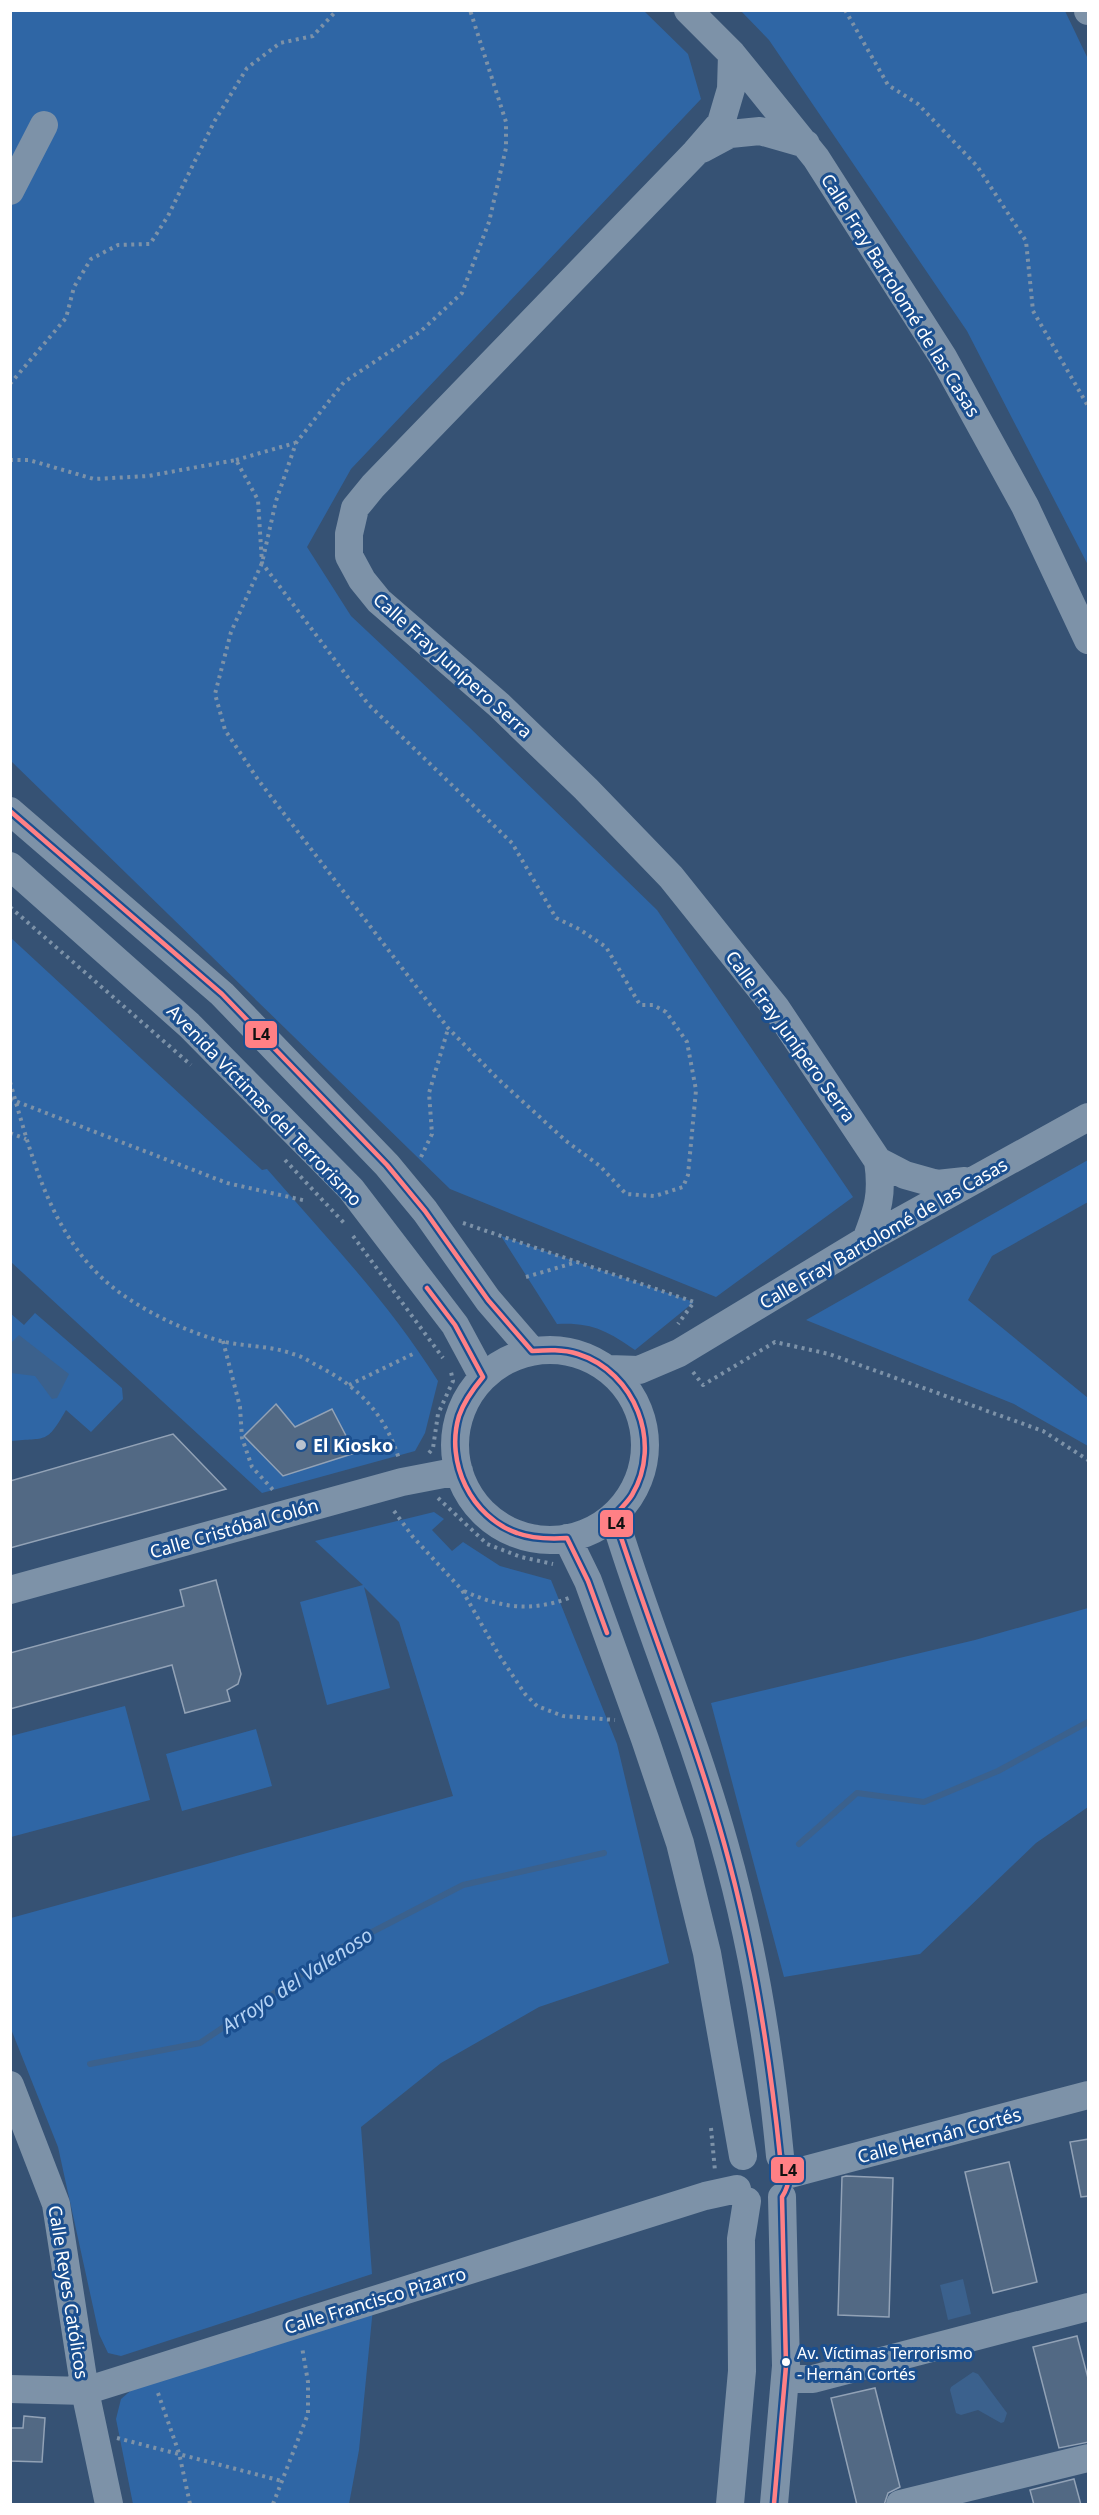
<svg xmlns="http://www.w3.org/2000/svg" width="1099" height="2515" font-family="'Noto Sans',sans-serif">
<rect width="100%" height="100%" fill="#365274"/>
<path fill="#2f66a5" d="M 10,11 L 644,11 L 688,54 L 701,99 L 351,469 L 307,547 L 351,616 L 468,726 L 657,910 L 853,1197 L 716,1297 L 450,1189 L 11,761 Z
M 1065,11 L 1088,59 L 1088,565 L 967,331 L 769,40 L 741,11 Z
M 10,937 L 262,1170 L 267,1169 C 326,1237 390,1304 438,1381 L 425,1433 L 415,1451 L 262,1493 L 11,1262 Z
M 1088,1160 L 1088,1202 L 992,1256 L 968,1300 L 1088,1398 L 1088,1446 L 1014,1404 L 806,1320 Z
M 501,1236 L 694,1302 L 635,1350 C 608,1331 591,1322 557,1324 Z
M 10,1313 L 24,1325 L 35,1313 L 122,1388 L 123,1399 L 91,1432 L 66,1410 C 46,1445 47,1437 11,1441 Z
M 434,1512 L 444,1519 L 432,1530 L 452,1551 L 463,1542 L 500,1566 L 551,1580 L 617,1744 L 669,1963 L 539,2007 L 441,2063 L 361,2127 L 372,2274 L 121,2356 L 108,2353 L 99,2334 L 58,2147 L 11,2029 L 11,1918 L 453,1796 L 399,1622 L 364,1587 L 390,1688 L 327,1705 L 300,1602 L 363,1585 L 315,1541 Z
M 1088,1608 L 1088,1807 L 1036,1843 L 920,1954 L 784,1977 L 711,1703 L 975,1640 Z
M 125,1706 L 150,1800 L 11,1837 L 11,1736 Z
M 256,1729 L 272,1786 L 182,1811 L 166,1754 Z
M 373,2308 L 359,2450 L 349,2504 L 133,2504 L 116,2419 L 121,2399 L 135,2387 Z"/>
<path fill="#3b618d" d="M 19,1335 L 69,1374 L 57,1398 L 52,1399 L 35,1376 L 11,1373 L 11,1343 Z
M 963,2279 L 971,2314 L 948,2320 L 940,2285 Z
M 973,2372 L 978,2374 L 1007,2413 L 1004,2422 L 1001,2423 L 978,2410 L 961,2415 L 956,2413 L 950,2390 L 951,2387 Z"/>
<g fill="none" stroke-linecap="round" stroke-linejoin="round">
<path stroke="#3b618d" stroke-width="6" d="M 799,1844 L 857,1793 L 924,1802 L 998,1771 L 1088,1722
M 90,2064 L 200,2043 L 341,1948 L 463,1885 L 604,1853"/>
</g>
<path fill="#526984" stroke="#92a2b6" stroke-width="1.5" d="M 276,1404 L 295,1427 L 332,1409 L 355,1453 L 283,1476 L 244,1436 Z
M 173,1434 L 226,1489 L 10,1548 L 10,1481 Z
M 216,1580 L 241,1674 L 238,1684 L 227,1690 L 230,1701 L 185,1713 L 172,1665 L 10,1709 L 10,1653 L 184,1606 L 180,1590 Z
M 1089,2139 L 1089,2196 L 1081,2197 L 1070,2142 Z
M 1009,2162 L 1037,2282 L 993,2293 L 965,2172 Z
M 846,2176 L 893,2178 L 889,2317 L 838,2315 L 842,2177 Z
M 1077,2336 L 1089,2382 L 1089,2442 L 1059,2448 L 1033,2347 Z
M 875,2388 L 900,2487 L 888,2493 L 884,2505 L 857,2505 L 831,2398 Z
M 24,2416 L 45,2418 L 42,2462 L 10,2461 L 10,2428 L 23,2428 Z
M 1074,2479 L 1081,2505 L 1034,2505 L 1030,2490 Z"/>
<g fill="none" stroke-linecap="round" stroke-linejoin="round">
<path stroke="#7d92a8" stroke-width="4" stroke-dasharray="3 4.5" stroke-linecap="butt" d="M 845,10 L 888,85 L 918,104 L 977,166 L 1026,241 L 1033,311 L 1088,406
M 10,384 L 66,318 L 74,287 L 91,259 L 118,245 L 150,244 L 168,216 L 214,122 L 247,68 L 280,43 L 313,36 L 337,10
M 10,460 L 29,460 L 94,479 L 148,476 L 236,460 L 258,500 L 262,563 L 368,704 L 512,843 L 556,918 L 579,929 L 606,947 L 640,1005 L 653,1005 L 666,1012 L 687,1042 L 696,1090 L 688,1175 L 683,1187 L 655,1196 L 626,1194 L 600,1166 L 566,1141 L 497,1078 L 448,1028 L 259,781 L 225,730 L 215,694 L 231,632 L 262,563 L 276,501 L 296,443 L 344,382 L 421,331 L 462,293 L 489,222 L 506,148 L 506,122 L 470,10
M 236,460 L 295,443
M 10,907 L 191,1065
M 10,1082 C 33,1160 52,1245 123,1295 C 152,1315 184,1330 217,1340 C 242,1347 269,1345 293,1354 C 302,1356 310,1362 318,1366 C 359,1387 385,1414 399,1459
M 10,1099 L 227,1183 L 307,1201
M 10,1133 L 26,1139
M 421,1157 L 432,1134 L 429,1093 L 448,1029
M 285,1160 L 344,1223
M 463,1223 L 694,1302 L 678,1324
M 353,1236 L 443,1358
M 526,1277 L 577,1262
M 223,1341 L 240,1407 L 242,1438 L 252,1467 L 275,1492
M 693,1372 L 703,1385 L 775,1342 L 829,1354 L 1043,1431 L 1088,1460
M 349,1385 L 415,1353
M 429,1453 L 433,1448 L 438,1414 L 453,1381 L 451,1372
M 438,1498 L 487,1544 L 521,1557 L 553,1564
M 394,1511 L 413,1537 L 462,1590 L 499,1655 L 525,1694 L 537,1706 L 563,1716 L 615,1720
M 464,1591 C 501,1608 531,1612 569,1598
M 711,2128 L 715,2171
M 158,2393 L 179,2453 L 190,2504
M 117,2438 L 282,2481
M 273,2504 L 308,2414 L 308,2382 L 302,2347"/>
<path stroke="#7d92a8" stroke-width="28" d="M 688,10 L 732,54 L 816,158 L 943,357 L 1025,506 L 1088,640
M 1088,10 L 1088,11
M 732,54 L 731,89 L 721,123 L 695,153 L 373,486 L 355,508 L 349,534 L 349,556 L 362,580 L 379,601 L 499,705 L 586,789 L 671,877 L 776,1008 L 878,1161 C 883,1194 878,1209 866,1240
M 702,149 L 730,134 L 760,131 L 806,144
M 10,191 L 44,125
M 10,811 L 222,994 L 387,1165 L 425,1211 L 488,1300 L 532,1351
M 10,866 L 189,1025 L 351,1189 L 455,1325 L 483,1377
M 878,1161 L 905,1175 L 937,1184 L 965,1181
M455 1445a95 95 0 1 1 190 0a95 95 0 1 1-190 0Z
M 609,1369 L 639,1370 L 679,1353 L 866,1240 L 1088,1117
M 614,1516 C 647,1626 693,1732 724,1843 C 753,1945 770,2050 780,2156
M 567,1538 L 588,1581 L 645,1739 L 680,1843 L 707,1953 L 743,2156
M 10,1590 L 402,1482 L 459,1471
M 10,2085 L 56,2204 L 85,2391 L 109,2504
M 790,2174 L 1088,2095
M 785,2379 L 813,2379 L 1088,2307
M 10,2389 L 85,2391 L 705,2196 L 737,2189
M 730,2504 L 742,2371 L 741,2239 L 747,2201
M 774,2504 L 786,2366 L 782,2197
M 900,2504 L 1088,2458"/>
<defs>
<path id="bus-1" d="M 10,811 L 222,994 L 387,1165 L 425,1211 L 488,1300 L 532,1351 C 547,1350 563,1349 578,1354 C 635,1372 663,1443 632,1495 C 627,1503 620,1509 614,1516 C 649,1626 693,1732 724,1843 C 753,1946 769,2050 780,2156 C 791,2169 791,2183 782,2197 L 786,2366 L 774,2504
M 427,1288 L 455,1325 L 483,1377 C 473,1389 464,1401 459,1416 C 445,1462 471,1517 517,1533 C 533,1539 550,1539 567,1538 L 588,1581 L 607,1633"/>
</defs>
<use href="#bus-1" stroke="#1b4f8f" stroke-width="9"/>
<use href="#bus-1" stroke="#ff8085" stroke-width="4.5"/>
</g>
<circle fill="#b9c2ce" stroke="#1b4f8f" stroke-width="2" cx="301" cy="1445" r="6"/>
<circle fill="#fff" stroke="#1b4f8f" stroke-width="2" cx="786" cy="2362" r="5"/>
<g text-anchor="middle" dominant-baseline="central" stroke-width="6" stroke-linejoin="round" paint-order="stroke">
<g font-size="16" fill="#fff" stroke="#1b4f8f" text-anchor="start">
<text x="797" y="2353">Av. Víctimas Terrorismo<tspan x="797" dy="21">- Hernán Cortés</tspan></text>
</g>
<g font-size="18" fill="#fff" stroke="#1b4f8f">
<text transform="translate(901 295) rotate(58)">Calle Fray Bartolomé de las Casas</text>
<text transform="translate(453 665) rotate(42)">Calle Fray Junípero Serra</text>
<text transform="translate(791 1036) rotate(54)">Calle Fray Junípero Serra</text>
<text transform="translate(265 1105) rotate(46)">Avenida Víctimas del Terrorismo</text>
<text transform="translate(883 1233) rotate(-30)">Calle Fray Bartolomé de las Casas</text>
<text transform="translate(234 1528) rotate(-16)">Calle Cristóbal Colón</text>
<text transform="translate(939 2135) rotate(-15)">Calle Hernán Cortés</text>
<text transform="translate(69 2292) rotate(81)">Calle Reyes Católicos</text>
<text transform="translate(375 2300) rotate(-17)">Calle Francisco Pizarro</text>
</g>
<g font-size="18" font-weight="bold" fill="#fff" stroke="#1b4f8f" text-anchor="start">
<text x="313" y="1445">El Kiosko</text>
</g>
<g font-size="20" font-style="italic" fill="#b5d3f5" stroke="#1b4f8f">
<text transform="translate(297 1980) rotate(-33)">Arroyo del Valenoso</text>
</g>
</g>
<g stroke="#1b4f8f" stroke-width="2">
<rect x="244" y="1020" width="34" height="29" rx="6" fill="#ff8085"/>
<rect x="599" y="1509" width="35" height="29" rx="6" fill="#ff8085"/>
<rect x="770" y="2156" width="35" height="28" rx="6" fill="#ff8085"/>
</g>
<g font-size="16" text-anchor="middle" font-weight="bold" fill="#111">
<text x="261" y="1040">L4</text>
<text x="616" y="1529">L4</text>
<text x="788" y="2176">L4</text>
</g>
<rect width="1099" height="2515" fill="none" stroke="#ffffff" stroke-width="24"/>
</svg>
